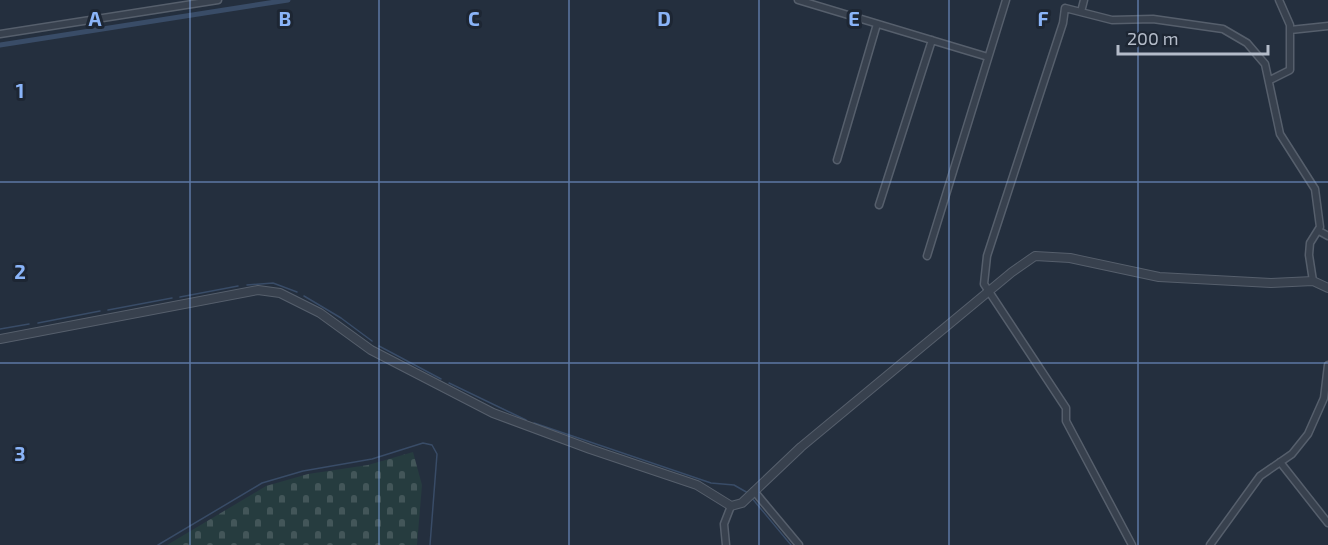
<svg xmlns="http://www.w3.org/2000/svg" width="1328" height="545" font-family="'Exo 2',sans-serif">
<defs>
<pattern id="cemetery-stones" width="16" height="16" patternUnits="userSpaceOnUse" patternTransform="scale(1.5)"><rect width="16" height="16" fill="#263c3f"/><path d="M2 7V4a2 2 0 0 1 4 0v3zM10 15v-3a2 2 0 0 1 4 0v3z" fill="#435659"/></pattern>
</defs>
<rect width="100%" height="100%" fill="#242f3e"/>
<path fill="url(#cemetery-stones)" d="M 413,452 L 422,485 L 417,545 L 167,545 L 266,486 L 308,474 L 368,465 Z"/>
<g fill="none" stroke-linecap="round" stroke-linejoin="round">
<path stroke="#394c67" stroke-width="1.5" d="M 247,285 L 273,283 L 297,292
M 304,296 L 341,318 L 372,341
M 180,297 L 238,286
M 108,310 L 172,298
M 38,323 L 100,311
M 0,329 L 29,324
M 379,346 L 441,379
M 449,383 L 526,420
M 534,423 L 711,483 L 734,485 L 748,493
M 751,497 L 791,545
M 158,545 L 262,483 L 303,471 L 372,459 L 423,443 L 432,445 L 437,454 L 430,545"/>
<path stroke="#394c67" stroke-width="5" d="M 0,45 L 288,0"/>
<defs>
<path id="minor" d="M 798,0 L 988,57
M 1081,12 L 1084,0
M 1290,30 L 1328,26
M 0,34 L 218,0
M 1270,80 L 1290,70 L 1290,25 L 1279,0
M 837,160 L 877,24
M 879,205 L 932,40
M 1319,231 L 1328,236
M 927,256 L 1006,0
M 1280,462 L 1328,523
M 754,491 L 799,545
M 726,545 L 724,524 L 731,506
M 1132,545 L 1066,421 L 1066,408 L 984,284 L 987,256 L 1063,23 L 1065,8 L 1112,20 L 1153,19 L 1223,29 L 1247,43 L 1265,64 L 1280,134 L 1315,189 L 1320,227 L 1310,243 L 1309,255 L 1313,281
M 1210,545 L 1260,476 L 1292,454 L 1308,434 L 1324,398 L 1328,365"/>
<path id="tertiary" d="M 0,339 L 258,290 L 280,293 L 320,313 L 371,350 L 493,413 L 590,449 L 697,485 L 731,506 L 742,503 L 801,447 L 1012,272 L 1035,256 L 1070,258 L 1159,277 L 1271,283 L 1313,281 L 1328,288"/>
</defs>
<use href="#minor" stroke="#565f6c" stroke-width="9"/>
<use href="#tertiary" stroke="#565f6c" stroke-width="10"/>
<use href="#minor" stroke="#38414e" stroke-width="6"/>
<use href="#tertiary" stroke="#38414e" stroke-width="8"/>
</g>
<path fill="none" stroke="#8ab4f8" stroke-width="1.5" stroke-opacity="0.55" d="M 190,0 L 190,545M 379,0 L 379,545M 569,0 L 569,545M 759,0 L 759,545M 949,0 L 949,545M 1138,0 L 1138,545M 0,182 L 1328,182M 0,363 L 1328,363"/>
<g font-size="20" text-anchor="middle" font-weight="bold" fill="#8ab4f8" stroke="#1d2633" stroke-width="6" stroke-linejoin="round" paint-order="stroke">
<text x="95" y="26">A</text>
<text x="285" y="26">B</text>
<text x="474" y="26">C</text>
<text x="664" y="26">D</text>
<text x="854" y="26">E</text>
<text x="1043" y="26">F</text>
<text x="20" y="98">1</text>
<text x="20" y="279">2</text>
<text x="20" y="461">3</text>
</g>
<path d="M1118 45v9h150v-9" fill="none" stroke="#b4bcc9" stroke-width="3"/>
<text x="1127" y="45" font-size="18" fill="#b4bcc9" stroke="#1d2633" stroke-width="4.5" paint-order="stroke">200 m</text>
</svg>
